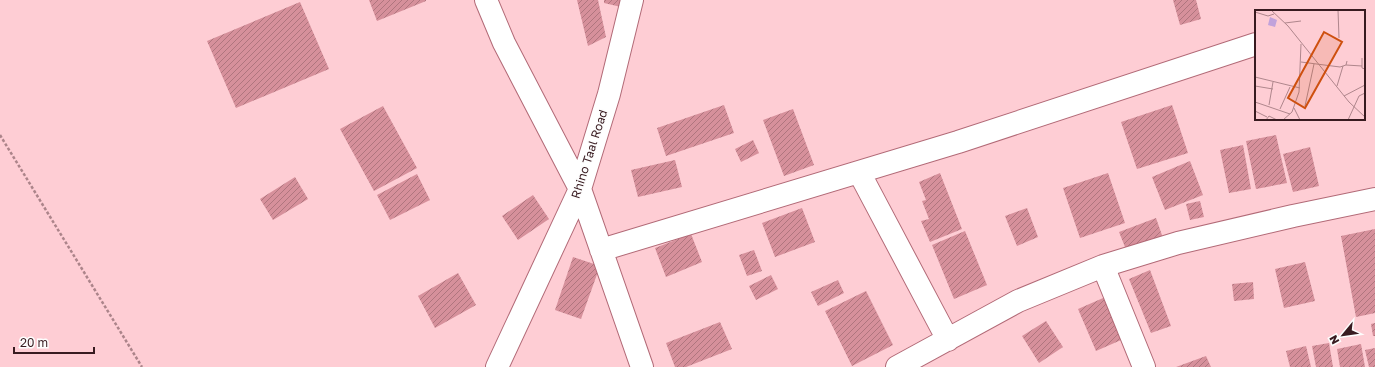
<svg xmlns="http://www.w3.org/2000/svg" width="1375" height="367" font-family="'Golos Text',sans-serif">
<defs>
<pattern id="building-hatch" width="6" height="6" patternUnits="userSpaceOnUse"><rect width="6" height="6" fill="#d6909b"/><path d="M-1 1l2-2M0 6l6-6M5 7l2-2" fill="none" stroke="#af757e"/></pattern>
</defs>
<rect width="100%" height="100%" fill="#fecdd4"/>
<path fill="url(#building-hatch)" d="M 369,0 L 426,0 L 426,1 L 377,21 Z
M 577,0 L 598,0 L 606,37 L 588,46 Z
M 604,0 L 622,0 L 621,7 L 604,3 Z
M 1173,0 L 1196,0 L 1201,19 L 1180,25 Z
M 300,2 L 329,69 L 236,108 L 207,41 Z
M 724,105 L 734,133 L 666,156 L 657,128 Z
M 1172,105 L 1188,153 L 1137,169 L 1121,122 Z
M 383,106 L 417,168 L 374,191 L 340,129 Z
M 793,109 L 814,165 L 784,176 L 763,120 Z
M 1276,135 L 1287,183 L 1256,189 L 1246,141 Z
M 753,140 L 759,153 L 741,162 L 735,149 Z
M 1243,145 L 1251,189 L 1229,193 L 1220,150 Z
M 1310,147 L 1319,186 L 1293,192 L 1283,154 Z
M 675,160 L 682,187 L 638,197 L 631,170 Z
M 1190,161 L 1203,195 L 1165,210 L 1152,177 Z
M 940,173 L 962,229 L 930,242 L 921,221 L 929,219 L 922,201 L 926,200 L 919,182 Z
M 1108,173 L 1125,223 L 1080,238 L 1063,188 Z
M 417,174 L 430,200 L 390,220 L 377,195 Z
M 295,177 L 308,199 L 273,220 L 260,199 Z
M 533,195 L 549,219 L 518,240 L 502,216 Z
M 1200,201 L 1204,217 L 1190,220 L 1186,204 Z
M 802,208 L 815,242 L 775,257 L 762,223 Z
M 1027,208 L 1038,237 L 1017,246 L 1005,216 Z
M 1156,218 L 1163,238 L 1127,252 L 1119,232 Z
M 1375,229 L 1375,313 L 1356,317 L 1341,236 Z
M 965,231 L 987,285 L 954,299 L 932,245 Z
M 691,234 L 702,262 L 666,277 L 655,248 Z
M 754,250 L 762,271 L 747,276 L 739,255 Z
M 573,257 L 600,266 L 581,319 L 555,310 Z
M 1305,262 L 1315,301 L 1284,308 L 1275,269 Z
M 1150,270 L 1171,326 L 1151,333 L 1129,279 Z
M 458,273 L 476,305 L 435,328 L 418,296 Z
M 771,275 L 778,289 L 756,300 L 749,286 Z
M 838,280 L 844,293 L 818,306 L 811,292 Z
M 1253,282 L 1254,299 L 1234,301 L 1232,284 Z
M 866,291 L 893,345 L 852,366 L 825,311 Z
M 1110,295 L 1128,337 L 1096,351 L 1078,309 Z
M 1046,321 L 1063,347 L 1039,363 L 1022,336 Z
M 720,322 L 732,349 L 686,367 L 675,367 L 666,343 Z
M 1375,323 L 1375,336 L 1373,336 L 1371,324 Z
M 1329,343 L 1333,367 L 1316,367 L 1312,346 Z
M 1361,344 L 1365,367 L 1340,367 L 1337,349 Z
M 1306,346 L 1311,367 L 1290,367 L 1286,351 Z
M 1375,348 L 1375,367 L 1369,367 L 1365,350 Z
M 1206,356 L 1211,367 L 1176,367 Z"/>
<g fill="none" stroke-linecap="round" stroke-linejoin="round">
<defs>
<path id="minor" d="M 486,0 L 504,43 L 580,189 L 642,367
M 859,172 L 948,340
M 601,250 L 958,142 L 1256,44
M 1103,266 L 1144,367
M 497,367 L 580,189 L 609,94 L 632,0
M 897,367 L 1018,301 L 1103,266 L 1178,243 L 1293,216 L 1375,199"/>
</defs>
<use href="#minor" stroke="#b26a77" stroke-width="24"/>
<path stroke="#ac848a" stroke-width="2.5" stroke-dasharray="3 2" stroke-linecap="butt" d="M 0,135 L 142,367"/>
<use href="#minor" stroke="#fff" stroke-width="22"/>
</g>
<g text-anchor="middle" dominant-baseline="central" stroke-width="3" stroke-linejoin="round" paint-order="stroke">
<g font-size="12" fill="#381b20" stroke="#fdfdfd">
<text transform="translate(589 154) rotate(-72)">Rhino Taal Road</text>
</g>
</g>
<g transform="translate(1255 10)">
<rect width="110" height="110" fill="#fecdd4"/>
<path d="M 15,7 L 22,10 L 20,17 L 13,15 Z" fill="#c1a2db"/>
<path fill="none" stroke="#af868c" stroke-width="1" d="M 16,0 L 33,16 L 94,92 L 110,107M 83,0 L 84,28M 0,2 L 13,6 L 19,4M 30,13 L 46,11M 107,48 L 107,58 L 110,59M 46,52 L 85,57 L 91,55 L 92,51M 91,55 L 107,56M 0,67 L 45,78M 0,76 L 18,79M 82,76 L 88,56M 89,86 L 110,75M 0,92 L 35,104M 14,95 L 18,72M 50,96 L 59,54M 39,98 L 45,110M 25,99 L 35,77M 0,101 L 12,107M 11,110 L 14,106 L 22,110M 28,110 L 37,102 L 44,82 L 46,34M 93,110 L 104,86 L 110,83"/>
<path fill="#ce500f" fill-opacity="0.15" stroke="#ce500f" stroke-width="2" d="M 69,22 L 87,32 L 50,98 L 33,88 Z"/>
<rect width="110" height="110" fill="none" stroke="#381b20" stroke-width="2"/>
</g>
<g transform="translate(1343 335) rotate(241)" stroke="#fdfdfd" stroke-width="3" paint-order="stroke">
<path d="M0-3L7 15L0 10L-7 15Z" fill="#381b20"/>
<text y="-6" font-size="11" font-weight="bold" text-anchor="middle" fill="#381b20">N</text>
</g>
<path d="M14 347v6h80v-6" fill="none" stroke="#381b20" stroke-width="2"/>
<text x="20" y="347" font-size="12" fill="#381b20" stroke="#fdfdfd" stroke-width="3" paint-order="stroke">20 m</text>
</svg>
